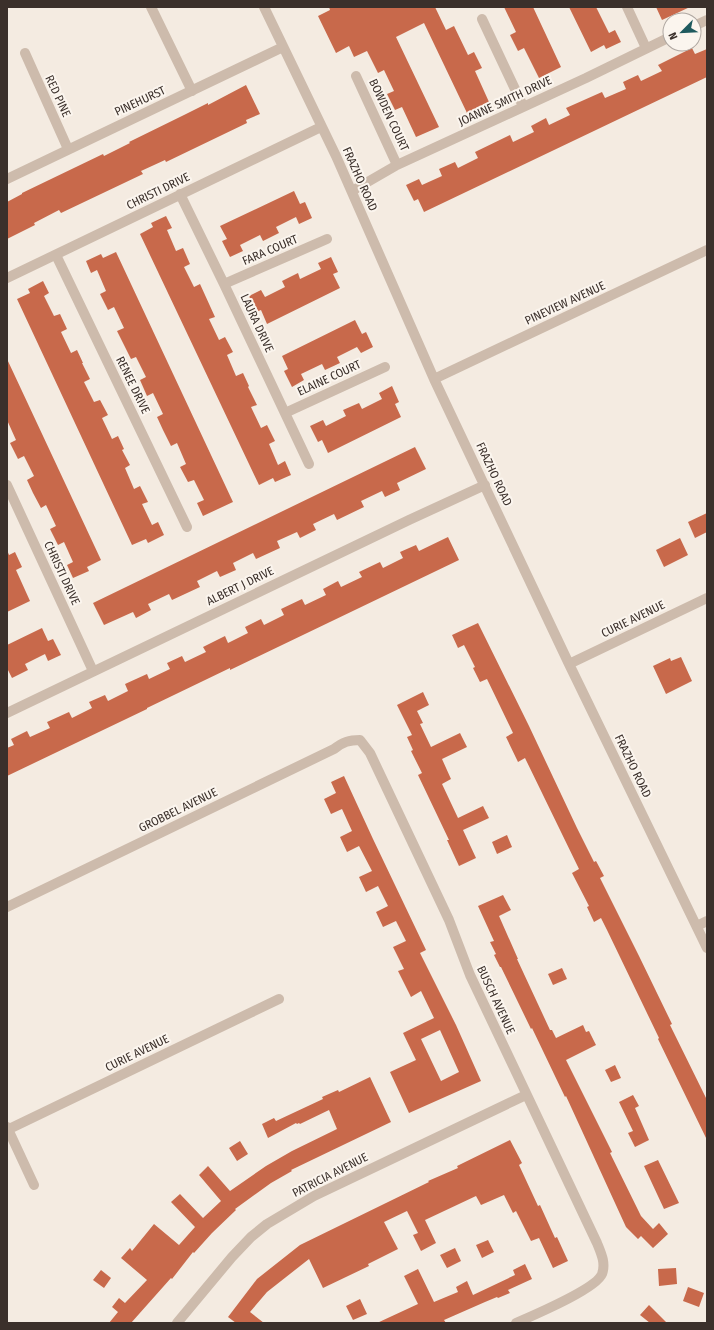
<svg xmlns="http://www.w3.org/2000/svg" width="714" height="1330" font-family="'Fira Sans Condensed',sans-serif">
<rect width="100%" height="100%" fill="#f4ebe1"/>
<path fill="#c8694b" fill-rule="evenodd" d="M 329,7 L 435,7 L 446,30 L 454,26 L 468,55 L 474,52 L 482,68 L 475,71 L 489,102 L 467,113 L 424,23 L 396,37 L 439,127 L 416,137 L 402,107 L 395,110 L 387,94 L 394,91 L 384,70 L 378,73 L 367,51 L 354,57 L 349,46 L 336,53 L 318,16 L 330,10 Z
M 504,7 L 533,7 L 561,67 L 539,78 L 524,48 L 518,51 L 510,35 L 516,32 Z
M 569,7 L 596,7 L 609,33 L 615,30 L 621,42 L 606,49 L 604,45 L 591,52 Z
M 656,7 L 690,7 L 662,20 Z
M 692,48 L 695,54 L 707,49 L 707,77 L 424,212 L 418,199 L 414,201 L 406,185 L 419,179 L 422,185 L 442,176 L 439,169 L 455,162 L 458,168 L 478,158 L 475,152 L 510,135 L 513,142 L 534,132 L 531,126 L 546,118 L 549,125 L 570,115 L 566,108 L 602,92 L 605,98 L 626,89 L 623,82 L 638,75 L 641,81 L 662,71 L 658,65 Z
M 246,85 L 260,114 L 246,120 L 247,123 L 166,162 L 165,160 L 141,171 L 143,174 L 61,213 L 59,210 L 34,223 L 35,225 L 7,239 L 7,202 L 22,194 L 22,193 L 103,154 L 104,156 L 130,143 L 129,142 L 184,115 L 208,103 L 208,105 Z
M 294,191 L 300,204 L 305,202 L 312,218 L 299,224 L 296,217 L 276,227 L 279,233 L 263,241 L 260,235 L 240,245 L 243,251 L 230,257 L 222,241 L 227,239 L 220,226 Z
M 166,216 L 172,228 L 167,230 L 176,251 L 183,248 L 190,264 L 184,267 L 194,287 L 200,284 L 215,317 L 209,319 L 219,340 L 225,337 L 233,352 L 227,355 L 236,376 L 243,373 L 249,386 L 248,387 L 257,405 L 251,407 L 261,428 L 267,425 L 275,441 L 269,444 L 278,465 L 285,461 L 291,475 L 275,482 L 273,478 L 259,485 L 140,234 L 153,227 L 151,223 Z
M 116,252 L 233,502 L 203,516 L 197,503 L 204,500 L 194,480 L 188,482 L 180,467 L 186,464 L 177,443 L 171,446 L 163,430 L 157,417 L 163,414 L 153,393 L 147,396 L 140,380 L 146,377 L 136,357 L 131,359 L 117,331 L 124,328 L 114,307 L 108,310 L 100,294 L 106,291 L 97,270 L 91,273 L 86,261 L 101,254 L 103,258 Z
M 331,257 L 338,272 L 333,274 L 340,288 L 267,324 L 261,310 L 256,312 L 249,296 L 261,290 L 265,297 L 285,287 L 282,281 L 298,273 L 300,279 L 321,269 L 318,263 Z
M 43,281 L 49,293 L 44,296 L 54,316 L 60,314 L 67,329 L 61,332 L 71,353 L 77,350 L 83,363 L 82,363 L 90,379 L 84,382 L 94,402 L 100,400 L 108,415 L 102,418 L 112,439 L 118,436 L 124,449 L 122,450 L 130,465 L 125,468 L 134,489 L 140,486 L 148,502 L 142,504 L 152,525 L 158,522 L 164,535 L 148,543 L 146,539 L 132,545 L 17,299 L 30,293 L 28,289 Z
M 355,320 L 362,334 L 366,332 L 373,347 L 361,353 L 357,347 L 337,357 L 340,363 L 325,370 L 322,364 L 301,374 L 304,380 L 292,387 L 284,371 L 288,369 L 282,356 Z
M 7,359 L 101,560 L 87,567 L 89,571 L 73,578 L 67,565 L 73,562 L 64,542 L 58,545 L 50,529 L 56,526 L 46,505 L 41,508 L 33,493 L 27,480 L 34,476 L 24,456 L 18,459 L 10,443 L 16,440 L 7,420 Z
M 392,386 L 399,402 L 395,404 L 401,417 L 328,453 L 322,440 L 318,442 L 310,426 L 323,420 L 326,426 L 346,416 L 343,410 L 359,403 L 362,409 L 382,399 L 379,393 Z
M 415,447 L 426,469 L 397,483 L 400,490 L 385,497 L 382,491 L 361,501 L 364,507 L 337,520 L 334,514 L 313,524 L 316,530 L 300,538 L 297,532 L 277,541 L 280,548 L 256,559 L 253,553 L 233,563 L 236,570 L 220,577 L 217,571 L 197,581 L 200,587 L 172,600 L 169,594 L 148,604 L 151,610 L 136,618 L 133,612 L 104,625 L 93,603 Z
M 707,513 L 707,532 L 695,538 L 688,522 Z
M 448,537 L 459,560 L 230,670 L 230,668 L 147,708 L 147,709 L 7,776 L 7,748 L 14,745 L 11,739 L 27,731 L 30,737 L 50,728 L 47,722 L 69,712 L 72,718 L 92,708 L 89,702 L 105,695 L 108,701 L 128,691 L 125,684 L 147,674 L 149,679 L 170,669 L 167,663 L 182,656 L 185,662 L 206,652 L 203,647 L 225,636 L 228,643 L 248,633 L 245,627 L 261,619 L 264,625 L 284,615 L 281,609 L 302,599 L 305,605 L 326,595 L 323,589 L 338,581 L 341,587 L 362,577 L 359,572 L 380,562 L 383,568 L 403,558 L 400,552 L 416,545 L 419,551 Z
M 680,538 L 688,555 L 664,567 L 656,550 Z
M 7,550 L 9,555 L 15,552 L 22,567 L 16,570 L 30,601 L 7,612 Z
M 478,623 L 529,726 L 577,828 L 594,862 L 596,861 L 604,876 L 600,878 L 639,956 L 672,1024 L 670,1025 L 707,1100 L 707,1140 L 658,1039 L 659,1038 L 607,930 L 601,918 L 594,922 L 587,907 L 589,906 L 572,873 L 579,869 L 525,758 L 518,762 L 506,737 L 513,733 L 487,679 L 480,682 L 473,668 L 475,667 L 464,645 L 458,648 L 452,635 Z
M 42,628 L 48,641 L 53,639 L 61,655 L 48,661 L 45,654 L 25,664 L 28,670 L 12,678 L 7,668 L 7,645 Z
M 681,657 L 692,681 L 666,694 L 653,666 L 670,658 L 671,661 Z
M 423,692 L 429,705 L 417,711 L 423,723 L 420,724 L 431,747 L 460,733 L 467,747 L 442,759 L 451,779 L 442,784 L 458,818 L 483,806 L 489,818 L 463,830 L 476,858 L 459,866 L 447,840 L 449,840 L 418,775 L 422,773 L 411,751 L 413,750 L 407,737 L 412,735 L 397,705 Z
M 344,776 L 373,839 L 426,950 L 420,953 L 456,1025 L 481,1081 L 409,1113 L 390,1072 L 416,1060 L 403,1033 L 434,1018 L 421,991 L 411,997 L 398,971 L 404,969 L 393,947 L 406,941 L 396,921 L 383,927 L 376,912 L 388,906 L 378,886 L 366,892 L 359,877 L 372,871 L 359,846 L 347,852 L 340,837 L 352,831 L 342,809 L 331,814 L 324,799 L 336,793 L 331,782 ZM 440,1030 L 459,1072 L 441,1081 L 421,1039 Z
M 507,835 L 512,847 L 497,854 L 492,842 Z
M 503,895 L 511,910 L 499,916 L 518,959 L 517,959 L 550,1030 L 552,1030 L 556,1038 L 583,1025 L 586,1032 L 589,1031 L 596,1045 L 566,1060 L 612,1152 L 610,1153 L 641,1216 L 653,1229 L 659,1223 L 668,1234 L 653,1248 L 641,1236 L 638,1239 L 626,1227 L 566,1096 L 565,1097 L 532,1028 L 531,1029 L 501,967 L 500,967 L 494,955 L 496,954 L 490,942 L 494,941 L 478,906 Z
M 562,968 L 567,979 L 553,985 L 548,974 Z
M 615,1065 L 621,1078 L 611,1082 L 605,1070 Z
M 370,1077 L 391,1122 L 291,1170 L 292,1171 L 271,1183 L 235,1209 L 236,1210 L 212,1233 L 194,1253 L 193,1252 L 172,1279 L 171,1278 L 131,1323 L 109,1323 L 118,1312 L 112,1307 L 119,1298 L 125,1303 L 147,1280 L 121,1258 L 130,1248 L 132,1251 L 154,1224 L 179,1245 L 195,1227 L 171,1202 L 180,1194 L 203,1218 L 221,1201 L 199,1175 L 208,1166 L 230,1191 L 266,1166 L 292,1151 L 337,1129 L 329,1110 L 300,1124 L 299,1123 L 297,1124 L 296,1123 L 268,1138 L 262,1124 L 274,1118 L 276,1121 L 323,1099 L 322,1097 L 338,1090 L 339,1092 Z
M 633,1095 L 639,1106 L 635,1108 L 649,1140 L 635,1147 L 628,1133 L 633,1131 L 619,1102 Z
M 510,1140 L 522,1163 L 519,1165 L 538,1206 L 540,1205 L 555,1238 L 557,1237 L 568,1261 L 553,1268 L 539,1238 L 531,1241 L 516,1211 L 513,1213 L 504,1195 L 481,1205 L 476,1196 L 425,1220 L 436,1243 L 421,1251 L 413,1235 L 418,1233 L 407,1211 L 384,1222 L 398,1249 L 368,1264 L 369,1266 L 323,1288 L 309,1259 L 267,1292 L 250,1312 L 264,1323 L 236,1323 L 228,1317 L 257,1279 L 300,1245 L 429,1182 L 428,1181 L 458,1168 L 457,1166 Z
M 240,1141 L 248,1154 L 237,1161 L 229,1148 Z
M 658,1160 L 679,1203 L 664,1209 L 644,1166 Z
M 488,1240 L 494,1252 L 482,1258 L 476,1245 Z
M 455,1248 L 461,1261 L 447,1268 L 440,1255 Z
M 525,1264 L 532,1279 L 508,1290 L 510,1293 L 498,1298 L 497,1297 L 485,1302 L 444,1320 L 446,1323 L 377,1323 L 418,1304 L 404,1276 L 418,1269 L 434,1302 L 458,1292 L 456,1287 L 467,1281 L 473,1295 L 515,1275 L 513,1270 Z
M 676,1268 L 677,1284 L 659,1286 L 658,1269 Z
M 101,1270 L 111,1278 L 104,1288 L 93,1280 Z
M 688,1287 L 704,1293 L 699,1307 L 683,1301 Z
M 360,1299 L 367,1314 L 353,1320 L 346,1306 Z
M 649,1305 L 667,1323 L 650,1323 L 640,1315 Z"/>
<g fill="none" stroke-linecap="round" stroke-linejoin="round">
<path stroke="#cdbbac" stroke-width="10" d="M 151,7 L 192,91
M 264,7 L 336,156 L 434,379 L 569,664 L 707,948
M 627,7 L 646,48
M 482,19 L 523,106
M 694,26 L 707,20
M 25,53 L 68,149
M 356,76 L 397,165
M 7,179 L 283,47
M 352,191 L 397,165 L 586,78 L 670,37
M 180,194 L 224,284 L 309,464
M 56,255 L 187,527
M 7,278 L 321,127
M 224,284 L 327,239
M 434,379 L 707,250
M 285,413 L 385,367
M 7,485 L 93,671
M 569,664 L 707,598
M 7,713 L 409,520 L 485,485
M 7,907 L 334,749 C 343,742 349,740 360,740 L 370,753 L 449,920 L 470,975 L 597,1243 C 601,1253 606,1263 602,1274 C 596,1289 534,1315 516,1323
M 697,926 L 707,921
M 7,1127 L 34,1185
M 7,1130 L 279,999
M 177,1323 L 232,1257 L 251,1237 L 267,1224 L 314,1196 L 526,1095"/>
</g>
<g text-anchor="middle" dominant-baseline="central" stroke-width="4" stroke-linejoin="round" paint-order="stroke">
<g font-size="12" fill="#3b302b" stroke="#fbf5ee">
<text transform="translate(58 96) rotate(65)">RED PINE</text>
<text transform="translate(140 101) rotate(-25)">PINEHURST</text>
<text transform="translate(505 101) rotate(-25)">JOANNE SMITH DRIVE</text>
<text transform="translate(389 115) rotate(65)">BOWDEN COURT</text>
<text transform="translate(360 179) rotate(66)">FRAZHO ROAD</text>
<text transform="translate(158 191) rotate(-26)">CHRISTI DRIVE</text>
<text transform="translate(270 250) rotate(-23)">FARA COURT</text>
<text transform="translate(565 303) rotate(-25)">PINEVIEW AVENUE</text>
<text transform="translate(257 323) rotate(65)">LAURA DRIVE</text>
<text transform="translate(329 378) rotate(-25)">ELAINE COURT</text>
<text transform="translate(133 385) rotate(64)">RENEE DRIVE</text>
<text transform="translate(494 474) rotate(65)">FRAZHO ROAD</text>
<text transform="translate(62 573) rotate(65)">CHRISTI DRIVE</text>
<text transform="translate(240 586) rotate(-26)">ALBERT J DRIVE</text>
<text transform="translate(633 619) rotate(-26)">CURIE AVENUE</text>
<text transform="translate(633 766) rotate(64)">FRAZHO ROAD</text>
<text transform="translate(178 810) rotate(-26)">GROBBEL AVENUE</text>
<text transform="translate(496 1000) rotate(65)">BUSCH AVENUE</text>
<text transform="translate(137 1053) rotate(-26)">CURIE AVENUE</text>
<text transform="translate(330 1175) rotate(-27)">PATRICIA AVENUE</text>
</g>
</g>
<rect width="714" height="1330" fill="none" stroke="#3b302b" stroke-width="16"/>
<g transform="translate(682 32) rotate(246)"><circle r="19" fill="#fbf5ee" stroke="#aea6a0"/>
<path d="M0-3L7 15L0 10L-7 15Z" fill="#1f5a5e"/>
<text y="-6" font-size="11" font-weight="bold" text-anchor="middle" fill="#3b302b">N</text>
</g>
</svg>
